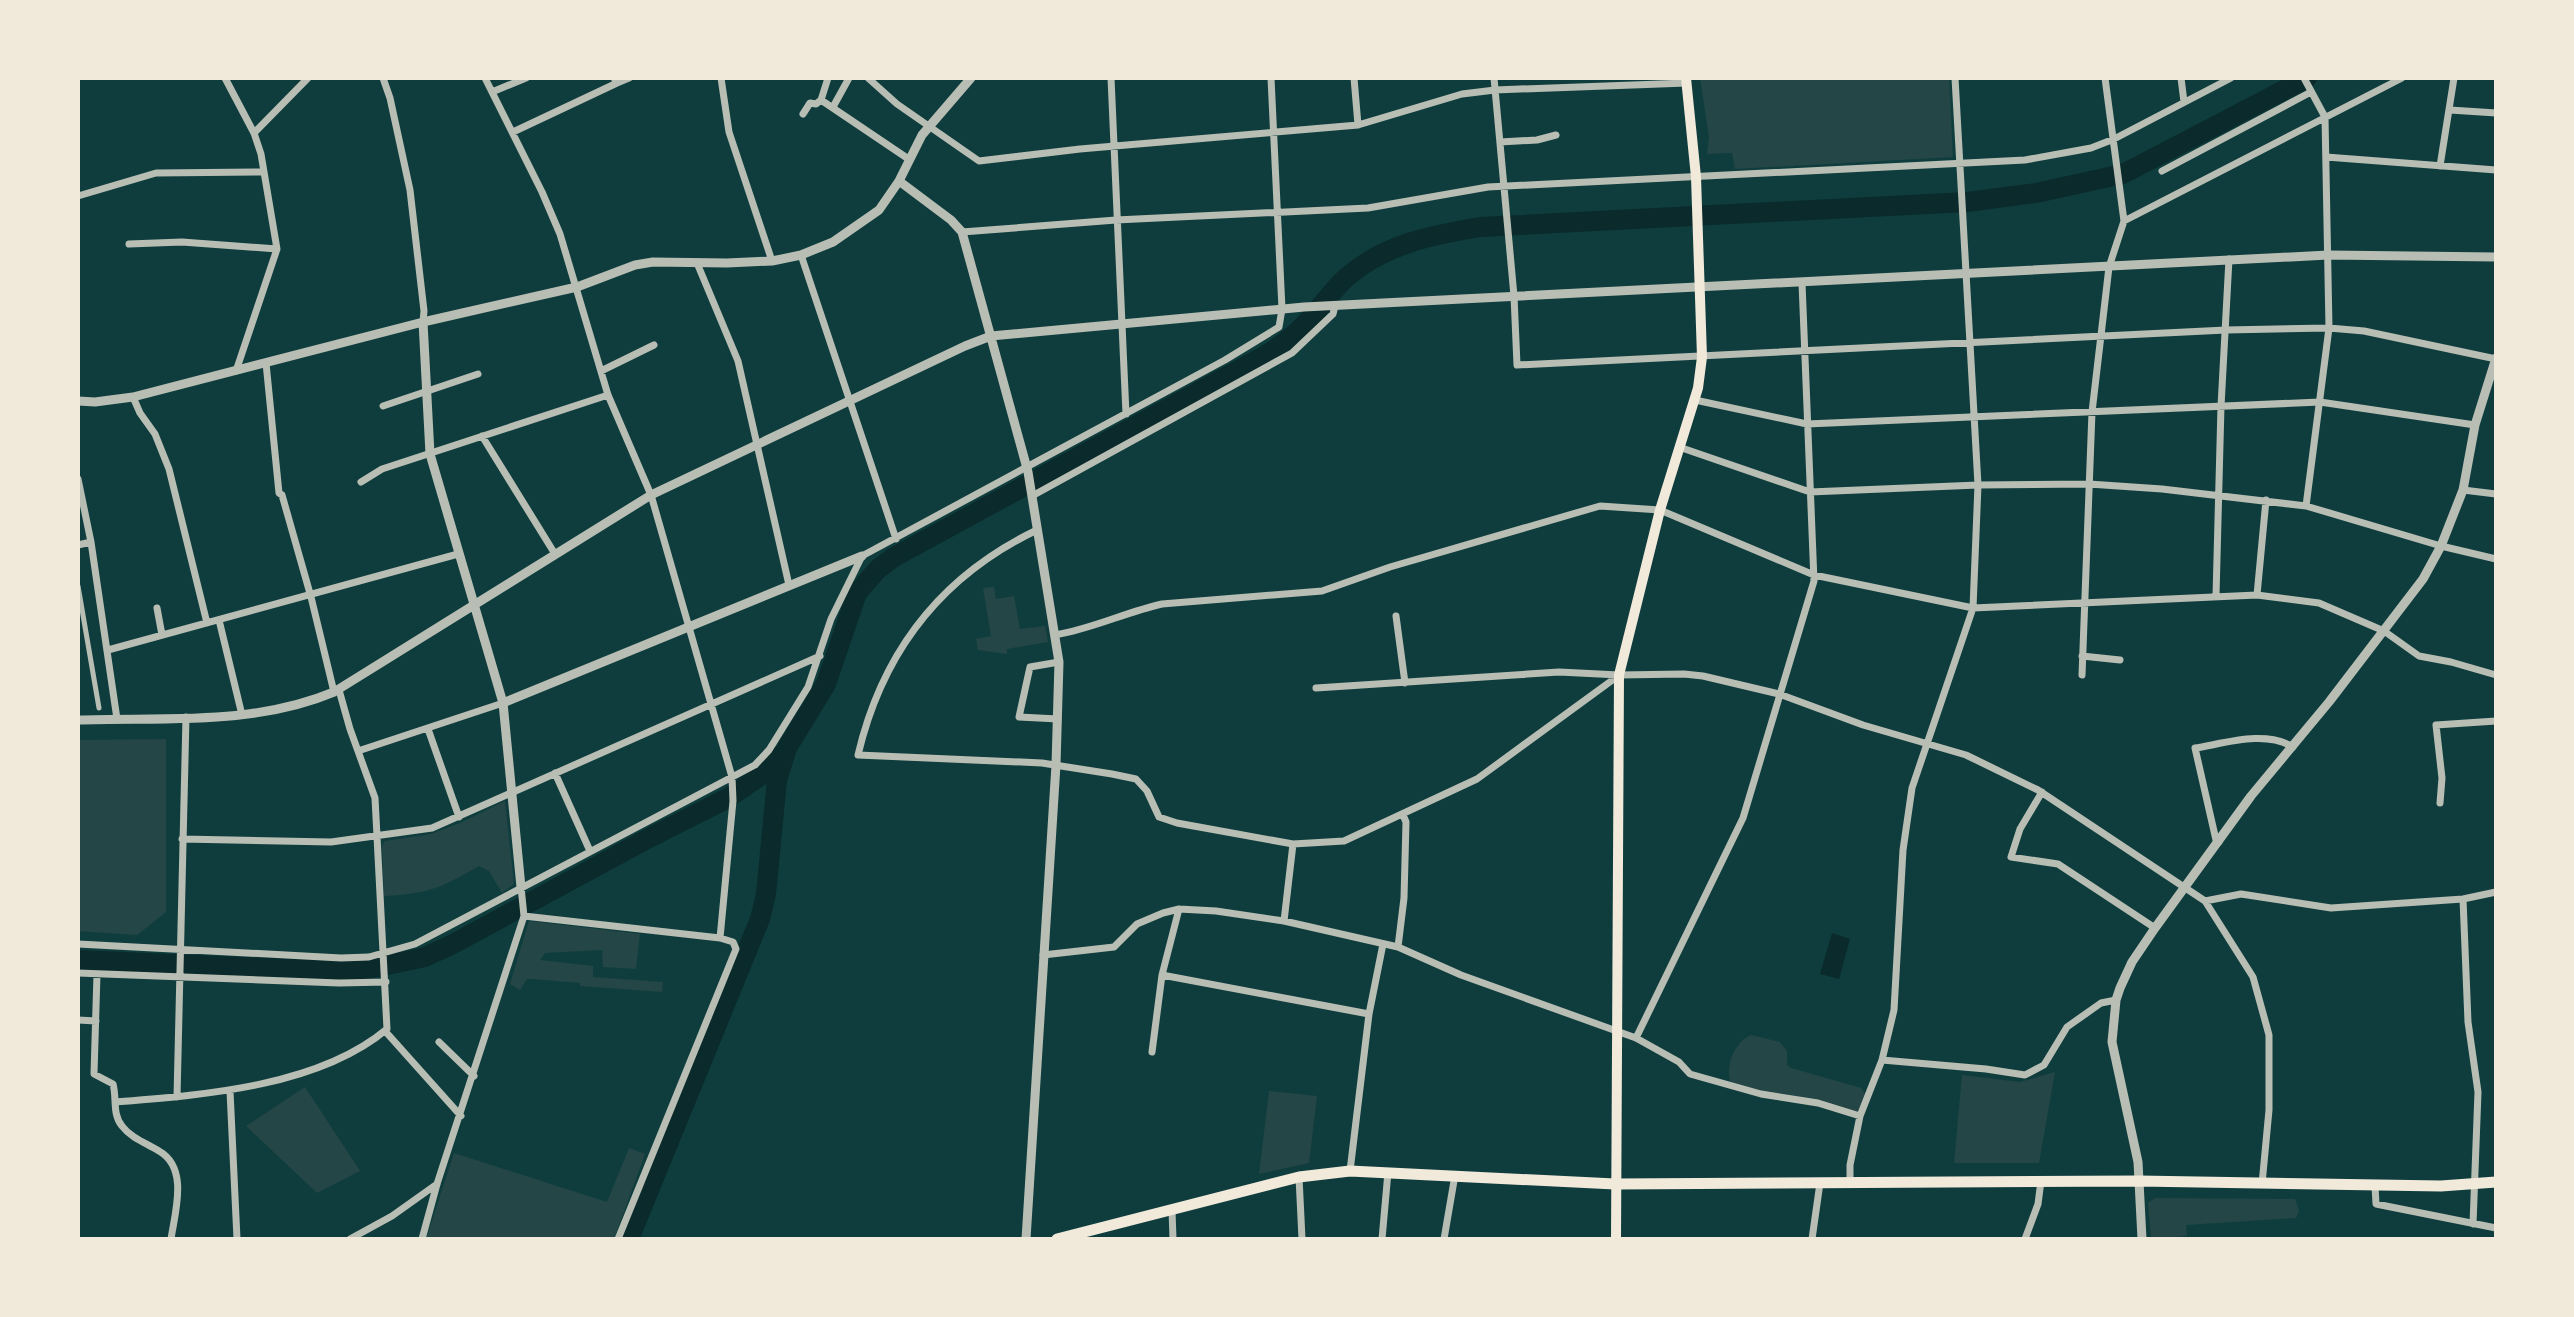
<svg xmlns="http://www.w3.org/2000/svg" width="2574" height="1317" font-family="Signika,sans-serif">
<rect width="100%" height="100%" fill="#0f3d3e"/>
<path fill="#244646" d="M 1700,78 L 1949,78 L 1953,157 L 1735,169 L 1732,153 L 1707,154 L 1709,137 Z
M 994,587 L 996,599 L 1014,596 L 1020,629 L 1045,626 L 1048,642 L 1007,649 L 1007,654 L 978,650 L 976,639 L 991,636 L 983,588 Z
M 166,739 L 166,912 L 137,935 L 78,931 L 78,740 Z
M 505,801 L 514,884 L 502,893 L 489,871 L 479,866 C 441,888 428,894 384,896 L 382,845 L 385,841 L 431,834 L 460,823 Z
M 529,921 L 640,934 L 636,969 L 603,967 L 602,950 L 545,953 L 540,960 L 593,966 L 593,977 L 663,982 L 662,992 L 580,986 L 580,983 L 532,979 L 527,979 L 520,990 L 510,984 Z
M 1751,1035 L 1780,1042 L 1787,1051 L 1787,1065 L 1791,1068 L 1861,1088 L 1869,1100 L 1864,1111 L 1856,1112 L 1800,1097 L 1753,1095 L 1730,1081 C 1726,1064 1735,1042 1751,1035 Z
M 2055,1072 L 2039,1163 L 1954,1163 L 1962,1075 L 2020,1082 Z
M 305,1087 L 360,1171 L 317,1193 L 246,1126 Z
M 1269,1091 L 1317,1096 L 1309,1163 L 1259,1174 Z
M 629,1148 L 645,1154 L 614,1239 L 426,1239 L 454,1153 L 607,1202 Z
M 2155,1198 L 2295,1199 L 2299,1211 L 2296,1218 L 2186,1225 L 2187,1236 L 2151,1239 L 2148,1203 Z"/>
<path fill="#0a2a2b" d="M 1832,933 L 1850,939 L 1839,979 L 1820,974 Z"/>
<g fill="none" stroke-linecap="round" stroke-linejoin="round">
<path stroke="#0a2a2b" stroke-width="20" d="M 78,960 L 343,971 L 373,968 L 425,957 L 453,944 L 649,838 L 728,798 L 766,772 L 781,755
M 629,1239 L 760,919 L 766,894 L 777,780 L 787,748 L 826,684 L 857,593 L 878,569 L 894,557 L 1266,355 C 1280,346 1293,337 1305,324 C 1320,309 1331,291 1347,277 C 1385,244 1432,235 1480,227 L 1967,202 L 2036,193 L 2123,174 L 2307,78"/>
<path stroke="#b8beb3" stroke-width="5" d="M 78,586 L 99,708"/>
<path stroke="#b8beb3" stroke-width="7" d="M 225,78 L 254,133 L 261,154 L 277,249 L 236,371
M 383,78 L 390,98 L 410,190 L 424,311 L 423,322
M 485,78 L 542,192 L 560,234 L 608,395 L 651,495 L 732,777 L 733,801 L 720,938
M 721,78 L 729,132 L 772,261
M 868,78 L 897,104 L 979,161 L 1080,149 L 1358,125 L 1462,94 L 1495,90 L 1687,83
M 1111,78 L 1126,414
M 1354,78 L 1358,125
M 1494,78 L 1514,296 L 1517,365 L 2226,330 L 2329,328 L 2364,331 L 2496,359
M 2181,78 L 2184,102
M 2304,78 L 2325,117 L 2329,328 L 2306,506
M 617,83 L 629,78
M 492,92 L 526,78
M 821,100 L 828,78
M 833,107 L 849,78
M 2450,110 L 2496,113
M 803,114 L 810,103 L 816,104 L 821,100 L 910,160
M 513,132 L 617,83 L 614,78
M 254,133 L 308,78
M 1500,142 L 1537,140 L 1556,135
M 2326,157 L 2496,170
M 2440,166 L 2454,78
M 2162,171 L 2311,92
M 78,196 L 156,173 L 264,172
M 2124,221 L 2402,78
M 962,232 L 1116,220 L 1368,208 L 1488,187 L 2025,160 L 2091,148 L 2114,139 L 2231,78
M 129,244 L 182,242 L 277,249
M 801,255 L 896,539
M 697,263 L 738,361 L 789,585
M 266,363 L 279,493 L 282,495 L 311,597 L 334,692
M 601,371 L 654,345
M 133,397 L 140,413 L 155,434 L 169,469 L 207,623
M 1695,400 L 1807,424 L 2320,402 L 2475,425
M 383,406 L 478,374
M 482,436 L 555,554
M 1679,447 L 1810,492 L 1978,485 L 2089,484 L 2162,489 L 2306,506 L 2441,546 L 2496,559
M 78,479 L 91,542
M 361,482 L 382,469 L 608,395
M 2463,490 L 2496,494
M 1032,496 L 1292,353 L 1333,314 L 1335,306
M 1037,530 C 941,576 882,653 858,755 L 1042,763 L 1112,774 L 1136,779 L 1147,791 L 1159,817 L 1177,823 L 1293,844 L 1344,841 L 1477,779 L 1618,676
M 78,545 L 91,542 L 117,719
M 2257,595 L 2266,500
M 2216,596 L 2221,406 L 2229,259
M 157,608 L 162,635
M 1396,616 L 1405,683
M 219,620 L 242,715
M 1055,635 C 1092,629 1126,612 1162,604 L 1322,591 L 1390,567 L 1600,506 L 1660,510 L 1814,575 L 1973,608 L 2257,595 L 2319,603 L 2384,631 L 2419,656 L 2451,662 L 2496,675
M 108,650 L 458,554
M 2082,656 L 2120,660
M 2082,675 L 2092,412 L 2109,267 L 2124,221 L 2105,78
M 1316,688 L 1559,672 L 1619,675 L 1684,674 L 1703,676 L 1779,694 L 1863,725 L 1966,755 L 2038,790 L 2205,901 L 2253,977 L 2269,1035 L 2269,1110 L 2262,1184
M 1058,719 L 1019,717 L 1030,667 L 1059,662
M 428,729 L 459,817
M 2195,748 L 2216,840 L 2219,842
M 2196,748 C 2226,743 2265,730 2293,747
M 358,751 L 503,703
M 555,773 L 590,851
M 2042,792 L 2020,829 L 2011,857 L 2058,864 L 2155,928
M 2440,803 L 2442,778 L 2436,725 L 2496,721
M 182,839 L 331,842 L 432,828 L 820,656
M 2463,899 L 2468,1022 L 2478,1092 L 2473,1224
M 2205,901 L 2241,894 L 2331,908 L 2463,899 L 2496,892
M 524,916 L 720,938 L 733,942 L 736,949 L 618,1239
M 1284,921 L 1293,844
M 78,944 L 341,958 L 369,957 L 415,944 L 755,765 L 769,750 L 808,687 L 831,619 L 862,556 L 1225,360 L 1279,327 L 1282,309 L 1271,78
M 1398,947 L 1404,898 L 1406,822 L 1403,815
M 1043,955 L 1114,947 L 1137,924 L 1163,913 L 1179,909 L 1216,911 L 1284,921 L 1398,947 L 1461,975 L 1636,1038 L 1679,1062 L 1690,1074 L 1761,1094 L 1818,1103 L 1860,1116
M 78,973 L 339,983 L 386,982
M 97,974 L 94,1074 L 113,1084 C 117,1098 112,1114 122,1126 C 131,1138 146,1143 159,1151 C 189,1168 175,1212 171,1239
M 1162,975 L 1369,1014
M 78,1020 L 96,1021
M 385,1031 L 461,1116
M 1636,1038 L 1743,818 L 1814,581 L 1802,283
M 439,1042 L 474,1076
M 1152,1052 L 1162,975 L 1179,909
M 1882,1060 L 1986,1069 L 2025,1075 L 2044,1065 L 2067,1027 L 2101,1003 L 2116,1000
M 230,1091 L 237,1239
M 177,1097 L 186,717
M 115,1102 C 202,1095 318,1087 387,1029 L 375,798 L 350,729 L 339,690
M 1350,1171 L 1369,1014 L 1383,944
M 1299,1177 L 1302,1239
M 1850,1182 L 1850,1165 L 1860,1116 L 1882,1060 L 1894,1010 L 1903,850 L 1912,788 L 1973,608 L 1978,485 L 1955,78
M 2375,1186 L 2376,1204 L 2496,1228
M 1172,1210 L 1173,1239
M 350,1239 L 392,1216 L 437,1184
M 422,1239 L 437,1184 L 524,916 L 521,887
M 1382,1239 L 1388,1172
M 1444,1239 L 1455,1175
M 1812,1239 L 1820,1183
M 2025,1239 L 2038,1204 L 2041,1181"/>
<path stroke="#b8beb3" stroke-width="9" d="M 899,181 L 951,220 L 962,232 L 1028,472 L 1059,662 L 1056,765 L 1026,1239
M 423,322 L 430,454 L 503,703 L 521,887
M 78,401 L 95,402 L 133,397 L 423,322 L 577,287 L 635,265 L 653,262 L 727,263 L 772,261 L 801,255 L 833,242 L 879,210 L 899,181 L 922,135 L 971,78
M 503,703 L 862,556
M 78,720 C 163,717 253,726 334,692 L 651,495 L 965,346 L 991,336 L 1304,307 L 2328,255 L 2496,257
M 2142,1239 L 2138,1162 L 2112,1042 L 2116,1000 L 2120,988 L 2132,962 L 2155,928 L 2251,796 L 2329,702 L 2423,579 L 2441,546 L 2463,490 L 2475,425 L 2496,358"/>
<path stroke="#f1e9da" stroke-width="10" d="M 1616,1239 L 1619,675 L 1660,510 L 1698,388 L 1702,357 L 1696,177 L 1686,78"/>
<path stroke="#f1e9da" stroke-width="11" d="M 1057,1239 L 1299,1177 L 1350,1171 L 1615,1184 L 2139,1181 L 2441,1186 L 2496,1182"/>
</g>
<rect width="2574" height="1317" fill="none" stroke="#f1e9da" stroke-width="160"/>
</svg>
